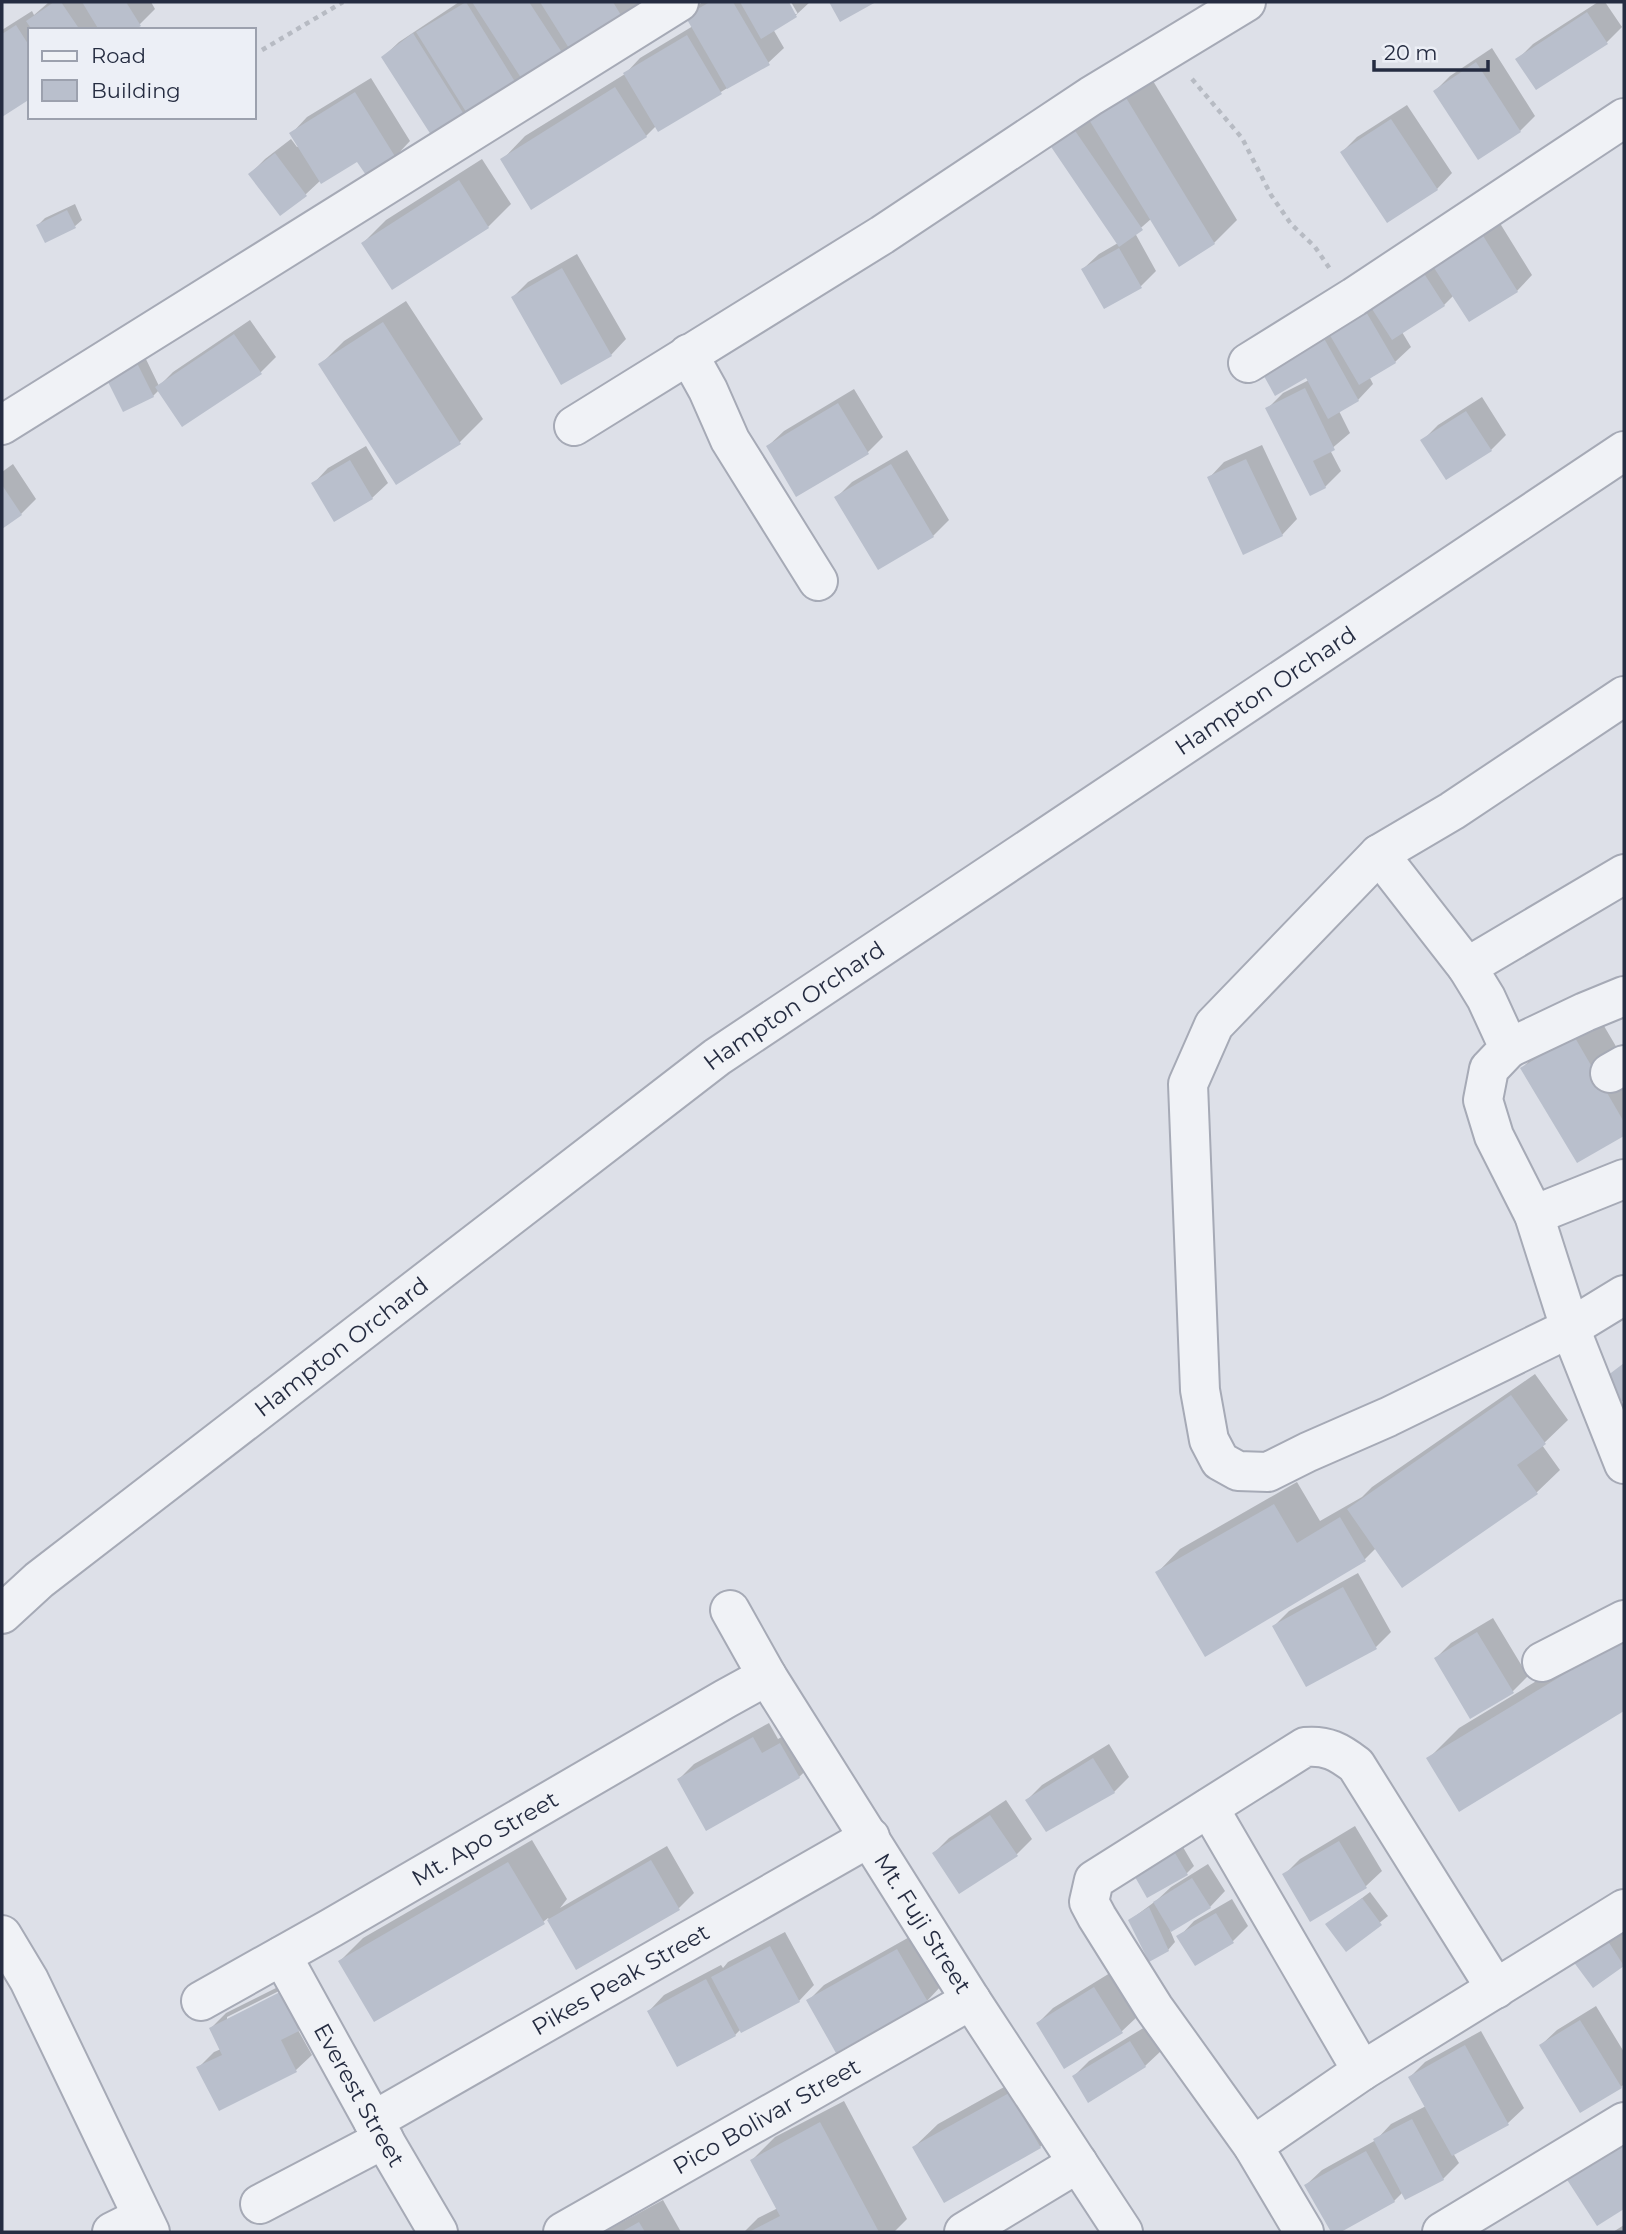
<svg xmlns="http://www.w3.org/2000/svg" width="1626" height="2234" font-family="Montserrat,sans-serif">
<rect width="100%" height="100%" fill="#dde0e8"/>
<path fill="#0003" fill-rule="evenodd" d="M 49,2 L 151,2 L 155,9 L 140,24 L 131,30 L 30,30 L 30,97 L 2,115 L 2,30 L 32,11 L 34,15 Z
M 459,2 L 638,2 L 639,3 L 623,19 L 569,46 L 562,53 L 516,83 L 464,115 L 383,57 L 399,42 Z
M 702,2 L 787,2 L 794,14 L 798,14 L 791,2 L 810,2 L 796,15 L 773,29 L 784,48 L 768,63 L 659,130 L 656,126 L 646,136 L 502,160 L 525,136 L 625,74 L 640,58 L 693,26 L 688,16 Z
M 1598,2 L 1605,2 L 1622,27 L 1607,42 L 1518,59 L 1533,44 Z
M 1492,48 L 1535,116 L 1520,131 L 1435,91 L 1450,76 Z
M 1141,61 L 1237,220 L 1214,243 L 1151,219 L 1135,233 L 1156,271 L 1141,286 L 1104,307 L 1083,269 L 1099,254 L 1118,243 L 1043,133 Z
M 371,78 L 410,141 L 395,157 L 357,159 L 321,180 L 306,194 L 280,214 L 250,174 L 265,159 L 291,139 L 297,147 L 300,146 L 292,133 L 307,117 Z
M 1407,105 L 1452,173 L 1437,189 L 1342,152 L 1357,137 Z
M 482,159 L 511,204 L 488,227 L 363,243 L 386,220 Z
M 75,204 L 82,220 L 74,227 L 38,225 L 45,218 Z
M 1493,212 L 1532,275 L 1517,291 L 1454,295 L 1444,305 L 1402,332 L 1411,347 L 1395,362 L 1370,378 L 1373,384 L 1358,400 L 1339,411 L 1350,433 L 1330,450 L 1341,471 L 1325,487 L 1267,409 L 1283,393 L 1309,380 L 1306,376 L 1257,361 Z
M 577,254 L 626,339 L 611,355 L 513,297 L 528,282 Z
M 406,301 L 483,419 L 460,442 L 397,483 L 321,364 L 344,341 Z
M 250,320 L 276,357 L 260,373 L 159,390 L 153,396 L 106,374 L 143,353 L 159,386 L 173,372 Z
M 854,389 L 883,437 L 867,453 L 768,446 L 784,431 Z
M 1482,397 L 1506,435 L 1491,450 L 1423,440 L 1438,425 Z
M 1262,445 L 1297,519 L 1282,535 L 1209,478 L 1224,462 Z
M 366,446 L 388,483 L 372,498 L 313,484 L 328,468 Z
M 907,450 L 949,520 L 933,536 L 878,568 L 836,498 L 852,482 Z
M 13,464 L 36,499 L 21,514 L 2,527 L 2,472 Z
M 1597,1014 L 1624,1060 L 1624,1134 L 1578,1161 L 1522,1068 L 1546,1045 Z
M 1535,1374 L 1568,1420 L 1542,1445 L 1560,1470 L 1536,1493 L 1376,1548 L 1365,1559 L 1157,1573 L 1180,1549 L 1297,1482 L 1320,1521 L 1362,1497 L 1372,1487 Z
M 1358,1573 L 1391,1632 L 1376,1647 L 1274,1626 L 1289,1611 Z
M 1493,1618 L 1528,1676 L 1511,1693 L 1436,1658 L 1451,1643 Z
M 1624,1628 L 1624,1709 L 1460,1810 L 1428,1759 L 1459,1728 Z
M 769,1723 L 778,1739 L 796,1729 L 815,1762 L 799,1777 L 679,1779 L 694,1764 Z
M 1109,1744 L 1129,1777 L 1114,1792 L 1027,1800 L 1042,1785 Z
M 1006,1800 L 1032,1839 L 1017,1854 L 960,1892 L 934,1853 L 949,1838 Z
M 1355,1826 L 1382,1871 L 1366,1886 L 1311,1919 L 1284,1875 L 1300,1859 Z
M 532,1840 L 567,1899 L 560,1908 L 667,1846 L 694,1893 L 678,1909 L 576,1967 L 548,1918 L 543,1922 L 340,1961 L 363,1938 Z
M 1180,1842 L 1194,1866 L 1184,1876 L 1147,1896 Z
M 1208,1864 L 1225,1891 L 1210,1907 L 1170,1930 L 1175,1942 L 1168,1950 L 1130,1920 L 1157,1900 L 1171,1887 Z
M 1370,1892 L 1388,1916 L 1347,1949 L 1328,1924 Z
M 1232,1899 L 1248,1926 L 1233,1941 L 1179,1937 L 1194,1921 Z
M 1624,1928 L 1624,1964 L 1593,1986 L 1582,1934 Z
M 785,1932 L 814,1985 L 799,2001 L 741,2029 L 735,2035 L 649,2011 L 664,1995 L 721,1965 L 723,1968 L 728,1962 Z
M 913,1935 L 942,1985 L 927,2001 L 808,2001 L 824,1985 Z
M 1110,1973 L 1137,2017 L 1121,2032 L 1038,2023 L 1053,2008 Z
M 296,1978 L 314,2014 L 298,2030 L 312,2055 L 296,2070 L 219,2109 L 198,2068 L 214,2052 L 221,2049 L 211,2028 L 226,2013 ZM 287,1987 L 288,1990 L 227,2021 L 227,2017 Z
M 1596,2006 L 1624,2052 L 1624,2084 L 1621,2087 L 1541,2045 L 1557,2030 Z
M 1145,2027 L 1161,2051 L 1145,2066 L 1074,2076 L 1089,2061 Z
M 1481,2031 L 1524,2108 L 1508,2123 L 1453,2153 L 1459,2163 L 1443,2179 L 1403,2192 L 1394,2201 L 1338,2232 L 1333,2232 L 1306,2185 L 1322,2170 L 1376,2140 L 1391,2124 L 1426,2106 L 1410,2077 L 1425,2062 Z
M 1033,2071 L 1063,2124 L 1040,2147 L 914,2147 L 938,2124 Z
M 844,2101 L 907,2219 L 894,2232 L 744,2232 L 758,2218 L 778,2208 L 752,2160 L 775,2137 Z
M 663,2200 L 681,2232 L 604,2232 Z
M 1624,2225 L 1624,2232 L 1613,2232 Z"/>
<path fill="#b9bfcc" d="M 54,2 L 61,2 L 80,30 L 32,30 L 26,21 Z
M 82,2 L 126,2 L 141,26 L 134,30 L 99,30 Z
M 466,2 L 517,85 L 468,115 L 416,32 Z
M 472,2 L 529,2 L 563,54 L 523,81 Z
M 540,2 L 613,2 L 624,20 L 572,53 Z
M 710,2 L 733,2 L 770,65 L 727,89 L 685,16 Z
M 740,2 L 789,2 L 797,17 L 761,39 Z
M 829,2 L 876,2 L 840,22 Z
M 1587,12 L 1608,44 L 1536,90 L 1515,59 Z
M 16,25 L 30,47 L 30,99 L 2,117 L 2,34 Z
M 413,33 L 465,116 L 433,138 L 381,57 Z
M 687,35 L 722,94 L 658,132 L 623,73 Z
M 1476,62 L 1521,132 L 1478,160 L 1433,91 Z
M 1117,83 L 1215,244 L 1179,267 L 1080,105 Z
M 615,87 L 647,137 L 531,210 L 500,159 Z
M 355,92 L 396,158 L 368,178 L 357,162 L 321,184 L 289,133 Z
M 1065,116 L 1143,230 L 1119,247 L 1041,132 Z
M 1391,119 L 1438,190 L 1387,223 L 1340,152 Z
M 275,153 L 307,196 L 280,216 L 248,174 Z
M 459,180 L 489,228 L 392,290 L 361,243 Z
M 67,210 L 76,228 L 45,243 L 36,225 Z
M 1477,226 L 1518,292 L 1469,322 L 1427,257 Z
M 1119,248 L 1142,288 L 1104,309 L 1081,269 Z
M 1416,261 L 1445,306 L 1392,340 L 1363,295 Z
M 562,268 L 612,356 L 561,385 L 511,297 Z
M 1358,298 L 1396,363 L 1359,385 L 1321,320 Z
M 383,322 L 461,444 L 396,485 L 318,364 Z
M 1316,324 L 1359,401 L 1328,419 L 1306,378 L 1275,396 L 1255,360 Z
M 234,334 L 262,374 L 182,427 L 155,387 Z
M 135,359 L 154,397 L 123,412 L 104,374 Z
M 1305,388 L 1335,450 L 1313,461 L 1326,488 L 1310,496 L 1265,408 Z
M 838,403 L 869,454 L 796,497 L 766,446 Z
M 1466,411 L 1492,451 L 1446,480 L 1420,440 Z
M 1246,459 L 1283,536 L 1243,555 L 1207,477 Z
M 350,460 L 373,499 L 334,522 L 311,483 Z
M 891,464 L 934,537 L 878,570 L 834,497 Z
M 2,485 L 22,515 L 2,529 Z
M 1574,1036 L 1624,1122 L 1624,1136 L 1577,1163 L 1520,1068 Z
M 1624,1363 L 1624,1400 L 1620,1403 L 1603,1379 Z
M 1511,1395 L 1546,1444 L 1517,1465 L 1538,1494 L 1402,1588 L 1347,1509 Z
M 1274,1504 L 1297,1543 L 1340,1517 L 1366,1561 L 1205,1657 L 1155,1572 Z
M 1343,1587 L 1377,1649 L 1306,1687 L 1272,1626 Z
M 1477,1632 L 1514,1693 L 1470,1719 L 1434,1658 Z
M 1624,1638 L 1624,1711 L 1459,1812 L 1426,1758 Z
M 753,1737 L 762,1753 L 780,1743 L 800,1778 L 706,1831 L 677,1779 Z
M 1093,1758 L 1115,1793 L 1046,1832 L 1025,1800 Z
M 990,1815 L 1018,1856 L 959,1894 L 932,1853 Z
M 1339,1841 L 1367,1888 L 1310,1922 L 1282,1874 Z
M 1172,1848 L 1188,1875 L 1147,1898 L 1131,1870 Z
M 651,1860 L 680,1910 L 576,1970 L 547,1920 Z
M 508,1862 L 545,1924 L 374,2022 L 338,1961 Z
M 1192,1878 L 1211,1908 L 1171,1932 L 1153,1902 Z
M 1362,1898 L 1382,1925 L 1346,1952 L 1325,1924 Z
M 1149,1907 L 1169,1951 L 1149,1962 L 1128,1920 Z
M 1216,1913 L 1234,1943 L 1195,1966 L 1176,1936 Z
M 1599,1927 L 1624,1966 L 1593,1988 L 1564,1949 Z
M 770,1946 L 800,2002 L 741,2033 L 711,1977 Z
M 897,1949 L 928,2002 L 836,2053 L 806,2000 Z
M 706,1979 L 736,2036 L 677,2067 L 647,2011 Z
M 1094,1987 L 1123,2033 L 1064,2069 L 1036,2023 Z
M 280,1992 L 299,2031 L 281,2040 L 297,2072 L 219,2111 L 196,2067 L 222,2055 L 209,2028 Z
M 1580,2020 L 1622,2088 L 1580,2113 L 1539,2045 Z
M 1130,2041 L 1146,2067 L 1088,2103 L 1072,2076 Z
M 1465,2045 L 1509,2125 L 1452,2156 L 1408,2077 Z
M 1009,2093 L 1041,2148 L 944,2203 L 912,2147 Z
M 1412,2119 L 1444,2180 L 1405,2200 L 1373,2139 Z
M 820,2122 L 879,2232 L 749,2232 L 780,2216 L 750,2160 Z
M 1624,2132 L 1624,2209 L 1597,2226 L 1562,2172 Z
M 1366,2151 L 1395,2202 L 1341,2232 L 1331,2232 L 1304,2185 Z
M 639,2222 L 645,2232 L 621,2232 Z"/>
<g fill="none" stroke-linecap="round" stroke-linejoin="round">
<defs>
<g id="minor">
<path d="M 688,354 L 708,390 L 730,440 L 818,581"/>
<path d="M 1248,363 L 1354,297 L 1624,118"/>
<path d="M 2,425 L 679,2"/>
<path d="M 574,426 L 882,235 L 1091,96 L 1246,2"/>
<path d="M 1624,696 L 1452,811 L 1379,854 L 1214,1025 L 1188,1084 L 1200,1390 L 1209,1440 L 1220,1461 L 1238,1471 L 1268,1472 L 1308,1452 L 1388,1417 L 1570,1328 L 1624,1295"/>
<path d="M 1379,854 L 1467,967"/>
<path d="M 1624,874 L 1467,967 L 1486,998 L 1509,1048 L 1489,1069 L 1483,1100 L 1494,1136 L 1534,1215 L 1570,1328 L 1624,1464"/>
<path d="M 1509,1048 L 1585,1012 L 1624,996"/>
<path d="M 1610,1073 L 1624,1065"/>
<path d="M 1534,1215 L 1624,1179"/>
<path id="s1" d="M 730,1610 L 767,1676 L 971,2000 L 1123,2232"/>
<path id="s2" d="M 2,1614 L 39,1580 L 717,1057 L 1624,451"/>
<path d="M 1542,1662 L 1624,1620"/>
<path d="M 1209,1808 L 1362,2071"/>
<path d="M 2,1935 L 29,1980 L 150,2232"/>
<path id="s3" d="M 282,1956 L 373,2121 L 438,2232"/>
<path id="s4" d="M 201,2001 L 331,1928 L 725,1699 L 767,1676"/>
<path id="s5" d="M 373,2121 L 870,1837"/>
<path d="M 1253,2146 L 1362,2071 L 1624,1909"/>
<path d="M 260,2204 L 384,2139"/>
<path d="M 112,2232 L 142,2217"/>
<path id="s6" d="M 563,2232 L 971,2000"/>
<path d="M 964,2232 L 1078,2163"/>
<path d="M 1304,2232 L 1253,2146 L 1154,2008 L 1097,1917 L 1089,1902 L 1094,1880 L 1305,1747 C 1327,1745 1339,1752 1356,1765 L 1496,1989"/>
<path d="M 1442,2232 L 1624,2122"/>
</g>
</defs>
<use href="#minor" stroke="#a6aab6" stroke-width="42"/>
<path stroke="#b7bbc3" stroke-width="4.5" stroke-dasharray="5 5" stroke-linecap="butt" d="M 262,50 L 343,2
M 1192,79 L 1242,138 L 1271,195 L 1291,224 L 1315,247 L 1330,269"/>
<use href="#minor" stroke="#f0f2f6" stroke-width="38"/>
</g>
<g text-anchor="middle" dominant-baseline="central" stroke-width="5" stroke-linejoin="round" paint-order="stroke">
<g font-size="23" fill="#252c41" stroke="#eceff6">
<text stroke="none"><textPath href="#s2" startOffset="1566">Hampton Orchard</textPath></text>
<text stroke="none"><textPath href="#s2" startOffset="999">Hampton Orchard</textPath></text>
<text stroke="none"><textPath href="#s2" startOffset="432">Hampton Orchard</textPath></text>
<text stroke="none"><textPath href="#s4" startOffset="327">Mt. Apo Street</textPath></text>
<text stroke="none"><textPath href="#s1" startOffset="368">Mt. Fuji Street</textPath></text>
<text stroke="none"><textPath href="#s5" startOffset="285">Pikes Peak Street</textPath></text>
<text stroke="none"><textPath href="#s3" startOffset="159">Everest Street</textPath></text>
<text stroke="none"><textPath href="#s6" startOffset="234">Pico Bolivar Street</textPath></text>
</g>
</g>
<rect width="1626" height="2234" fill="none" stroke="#252c41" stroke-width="7"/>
<rect x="28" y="28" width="228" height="91" fill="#eceff6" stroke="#9ca1ae" stroke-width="2"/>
<rect x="42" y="51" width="35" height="10" fill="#f0f2f6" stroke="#9ca1ae" stroke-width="2"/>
<text x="91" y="63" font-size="21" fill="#252c41">Road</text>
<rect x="42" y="80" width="35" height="21" fill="#b9bfcc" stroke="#9ca1ae" stroke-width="2"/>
<text x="91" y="98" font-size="21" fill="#252c41">Building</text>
<path d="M1374 60v10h114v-10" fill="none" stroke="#252c41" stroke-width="3.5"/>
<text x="1384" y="60" font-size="21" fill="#252c41" stroke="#eceff6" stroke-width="5" paint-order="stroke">20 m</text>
</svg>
